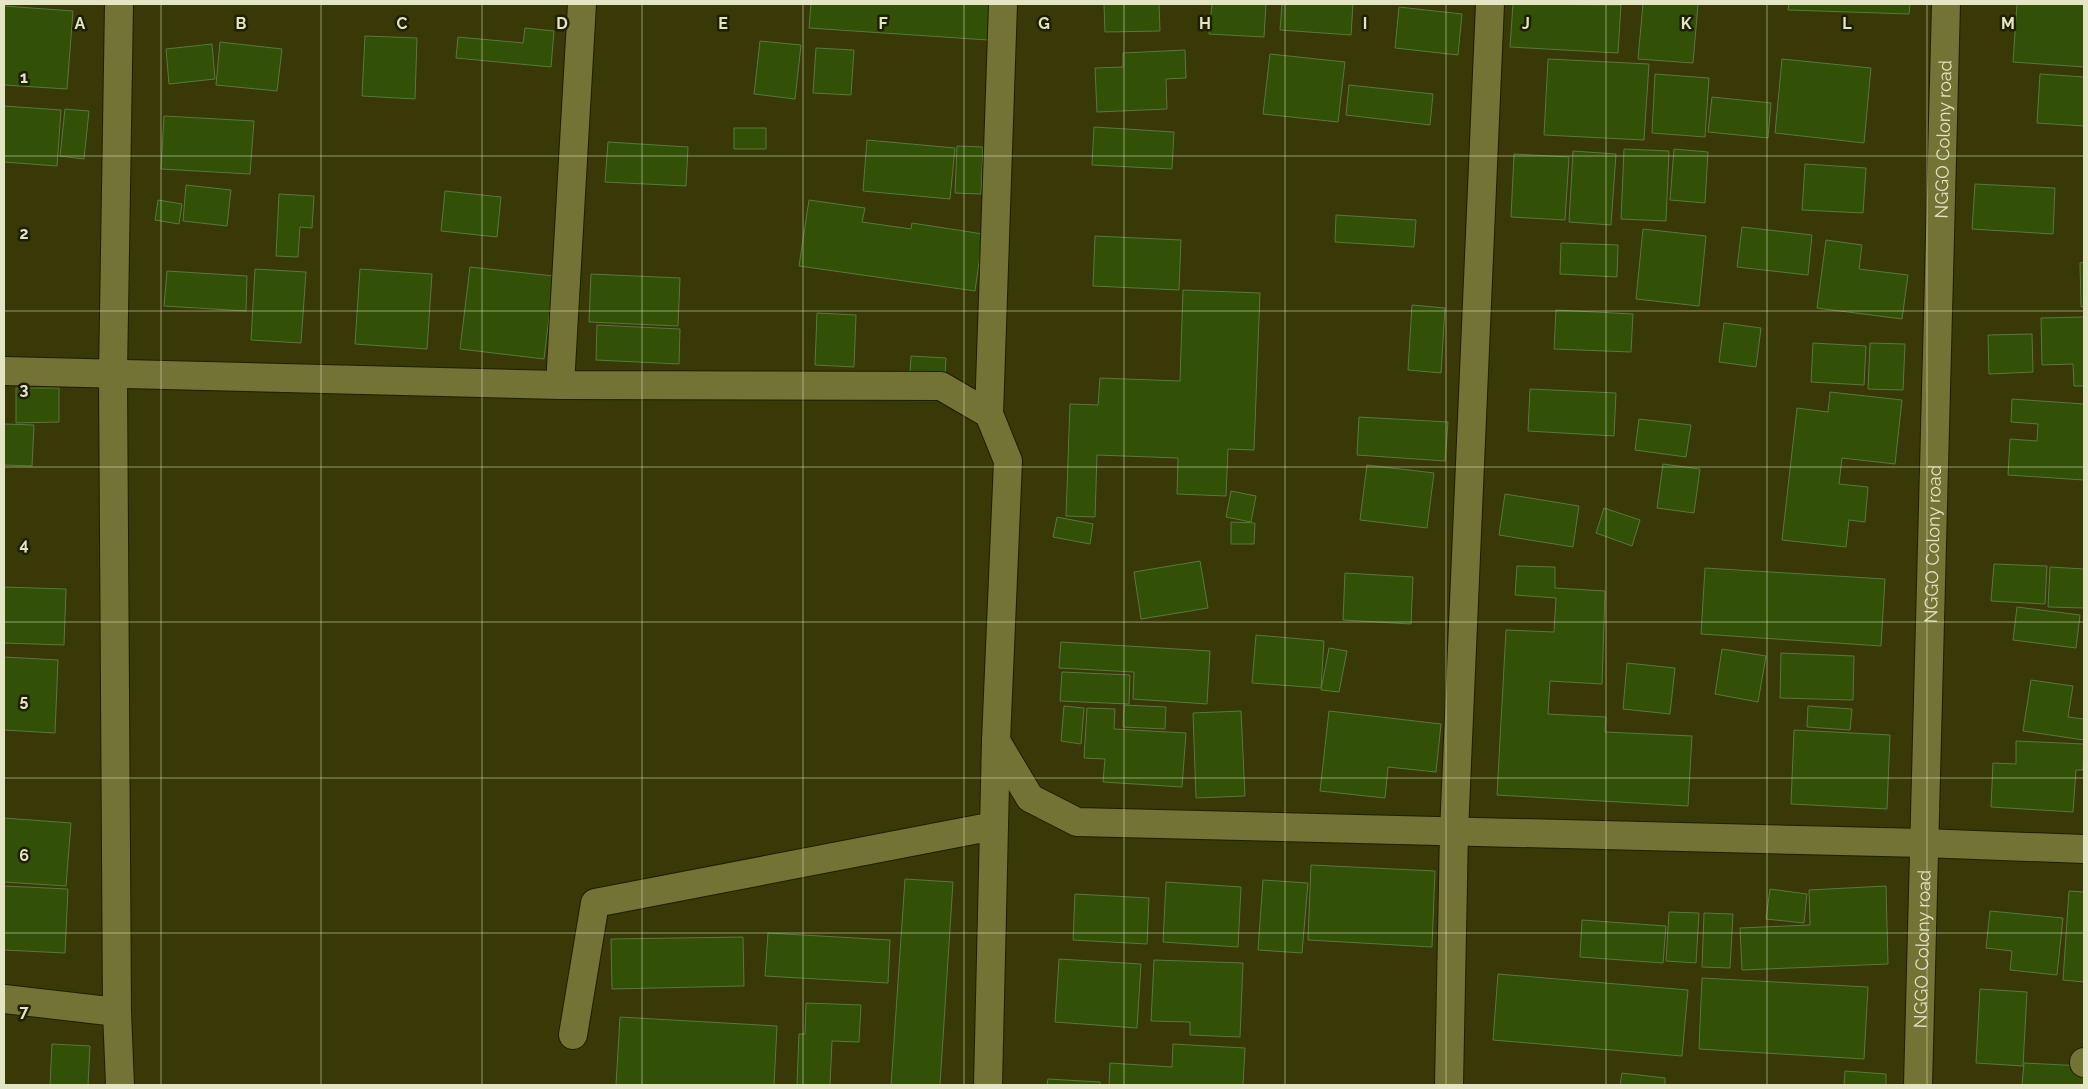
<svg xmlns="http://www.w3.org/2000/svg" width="2088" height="1089" font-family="Raleway,sans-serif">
<rect width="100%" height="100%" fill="#383906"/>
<path fill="#335007" stroke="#5b7640" d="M 811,4 L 991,4 L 988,40 L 809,28 Z
M 1104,4 L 1159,4 L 1160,31 L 1105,32 Z
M 1212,4 L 1266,4 L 1264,37 L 1209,34 Z
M 1282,4 L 1353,4 L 1351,35 L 1280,30 Z
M 1513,4 L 1621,5 L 1618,53 L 1510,47 Z
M 1643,4 L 1698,4 L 1693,63 L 1638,59 Z
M 1789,4 L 1910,4 L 1909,14 L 1788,10 Z
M 2017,4 L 2084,4 L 2084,67 L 2013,62 Z
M 4,6 L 73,11 L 67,89 L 4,85 Z
M 1399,7 L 1462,14 L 1458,55 L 1395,48 Z
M 525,28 L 554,31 L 551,67 L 456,58 L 458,37 L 523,43 Z
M 365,36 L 417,38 L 415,99 L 362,96 Z
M 760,41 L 801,45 L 795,99 L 754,94 Z
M 220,42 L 282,49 L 277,91 L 216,85 Z
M 212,44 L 215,79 L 169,84 L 166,49 Z
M 816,48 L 854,50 L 851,95 L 813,93 Z
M 1185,50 L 1186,78 L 1166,79 L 1167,109 L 1097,112 L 1095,68 L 1123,67 L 1123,53 Z
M 1270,54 L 1345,62 L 1338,122 L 1263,114 Z
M 1548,59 L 1649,64 L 1644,140 L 1544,135 Z
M 1782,59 L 1871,68 L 1864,143 L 1775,133 Z
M 1655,74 L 1709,78 L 1705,137 L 1652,133 Z
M 2040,74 L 2084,77 L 2084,126 L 2037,123 Z
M 1349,85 L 1433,94 L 1430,125 L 1346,115 Z
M 1712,97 L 1771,103 L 1768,138 L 1708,132 Z
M 4,106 L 61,110 L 57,166 L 4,162 Z
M 65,109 L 89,111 L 84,159 L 60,156 Z
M 164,116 L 254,121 L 250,174 L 161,169 Z
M 1094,127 L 1174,132 L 1172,169 L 1092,165 Z
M 734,128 L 766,128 L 766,149 L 734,149 Z
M 867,140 L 955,148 L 950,199 L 863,191 Z
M 608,142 L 688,147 L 686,186 L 605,182 Z
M 957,146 L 983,147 L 981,194 L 955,193 Z
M 1624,149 L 1669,151 L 1666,221 L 1621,219 Z
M 1674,149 L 1708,152 L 1705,203 L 1670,200 Z
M 1573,151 L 1616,154 L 1611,225 L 1569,222 Z
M 1514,154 L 1569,157 L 1565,220 L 1511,217 Z
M 1805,164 L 1866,168 L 1863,213 L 1802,210 Z
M 1975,184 L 2055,188 L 2053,234 L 1972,229 Z
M 186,185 L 231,190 L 227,226 L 183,221 Z
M 445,191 L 501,197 L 497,237 L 441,231 Z
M 279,194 L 314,196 L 312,228 L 300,227 L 298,257 L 276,256 Z
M 158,200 L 182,204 L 179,224 L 155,220 Z
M 809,200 L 865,208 L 862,222 L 911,229 L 912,223 L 983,234 L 975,291 L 799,266 Z
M 1336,215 L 1416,220 L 1414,247 L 1335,242 Z
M 1742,227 L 1812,235 L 1808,275 L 1737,267 Z
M 1643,229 L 1706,236 L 1699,306 L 1636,299 Z
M 1095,236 L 1181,240 L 1179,290 L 1093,286 Z
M 1826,240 L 1862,245 L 1859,269 L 1908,275 L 1902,319 L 1817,308 Z
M 1561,243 L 1618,245 L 1617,277 L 1560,274 Z
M 2084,262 L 2084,306 L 2081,307 L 2080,263 Z
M 470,267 L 554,276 L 544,359 L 460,349 Z
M 255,269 L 306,272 L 301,343 L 251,340 Z
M 360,269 L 432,274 L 427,349 L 355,344 Z
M 167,271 L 247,276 L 246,311 L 164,306 Z
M 591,274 L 680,278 L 678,326 L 589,322 Z
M 1183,290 L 1260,293 L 1254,450 L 1228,449 L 1226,496 L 1177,494 L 1178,458 L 1097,455 L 1095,517 L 1066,516 L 1070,404 L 1098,405 L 1100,378 L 1180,381 Z
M 1412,305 L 1445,308 L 1441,373 L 1408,370 Z
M 1556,310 L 1633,314 L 1631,352 L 1554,349 Z
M 817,313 L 856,315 L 854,367 L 815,365 Z
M 2084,317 L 2084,386 L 2074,386 L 2073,364 L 2042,365 L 2041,318 Z
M 1724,323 L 1761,328 L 1756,367 L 1719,362 Z
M 597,325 L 680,329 L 679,364 L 596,360 Z
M 2032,334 L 2033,372 L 1989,374 L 1988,335 Z
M 1813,343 L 1866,346 L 1864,385 L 1811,382 Z
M 1870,343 L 1905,344 L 1903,390 L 1868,389 Z
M 911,356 L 946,358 L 945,374 L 910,373 Z
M 16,388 L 59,388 L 59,422 L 16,423 Z
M 1530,389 L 1616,393 L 1614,436 L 1528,431 Z
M 1830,392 L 1902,400 L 1895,464 L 1842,458 L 1839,484 L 1868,487 L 1865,522 L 1849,520 L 1846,547 L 1782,540 L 1797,408 L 1828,412 Z
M 2012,399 L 2084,404 L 2084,480 L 2008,475 L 2010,439 L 2037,441 L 2038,424 L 2011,422 Z
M 1359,417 L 1448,422 L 1445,461 L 1357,455 Z
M 1639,419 L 1691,425 L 1686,457 L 1635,450 Z
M 4,424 L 34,425 L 32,466 L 4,465 Z
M 1663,464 L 1700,469 L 1694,513 L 1657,508 Z
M 1367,465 L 1434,473 L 1427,528 L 1360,520 Z
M 1231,491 L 1256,496 L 1251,522 L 1226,517 Z
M 1505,494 L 1579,506 L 1573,547 L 1499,535 Z
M 1604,508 L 1640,520 L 1632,546 L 1596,533 Z
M 1057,517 L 1093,524 L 1090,544 L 1053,537 Z
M 1231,522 L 1255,523 L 1254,544 L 1231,544 Z
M 1200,561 L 1208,608 L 1141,619 L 1134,572 Z
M 1994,564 L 2047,566 L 2045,604 L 1991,601 Z
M 1517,566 L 1555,567 L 1555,588 L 1605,591 L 1602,684 L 1550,681 L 1548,714 L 1606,717 L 1605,732 L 1692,736 L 1688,806 L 1497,795 L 1506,630 L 1554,632 L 1556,598 L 1515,595 Z
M 2050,567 L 2084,569 L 2084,608 L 2048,607 Z
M 1705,568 L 1885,579 L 1881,646 L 1701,634 Z
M 1345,573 L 1413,577 L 1411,624 L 1343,620 Z
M 4,587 L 66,589 L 64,645 L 4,643 Z
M 2017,607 L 2080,615 L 2076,648 L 2013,640 Z
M 1256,635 L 1324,641 L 1321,688 L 1252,683 Z
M 1061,642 L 1210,651 L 1207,704 L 1133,699 L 1134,672 L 1059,668 Z
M 1329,648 L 1347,651 L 1339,692 L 1321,690 Z
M 1722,649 L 1766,656 L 1758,702 L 1715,694 Z
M 1781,653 L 1854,656 L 1853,700 L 1780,698 Z
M 4,657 L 58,660 L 55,733 L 4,730 Z
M 1627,663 L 1675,668 L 1670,714 L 1623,709 Z
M 1062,672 L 1130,675 L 1129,704 L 1060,701 Z
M 2031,680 L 2073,686 L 2068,717 L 2084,719 L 2084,740 L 2023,731 Z
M 1124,705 L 1166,707 L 1165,729 L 1123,727 Z
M 1064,706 L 1084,708 L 1081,744 L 1061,741 Z
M 1808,706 L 1852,709 L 1850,730 L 1807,727 Z
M 1087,708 L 1115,709 L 1114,729 L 1186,733 L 1182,787 L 1103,782 L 1105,759 L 1084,758 Z
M 1241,711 L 1245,796 L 1196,798 L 1193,713 Z
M 1329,711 L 1441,724 L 1436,772 L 1388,767 L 1385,798 L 1320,791 Z
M 1794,730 L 1890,735 L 1887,809 L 1791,804 Z
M 2016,741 L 2084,744 L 2083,770 L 2076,770 L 2073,812 L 1991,807 L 1993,763 L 2016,764 Z
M 4,818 L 71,823 L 66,886 L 4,882 Z
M 1311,865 L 1435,871 L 1432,947 L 1308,940 Z
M 905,879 L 953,882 L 940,1085 L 891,1085 Z
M 1263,880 L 1308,883 L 1302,953 L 1258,950 Z
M 1166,882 L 1241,887 L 1238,947 L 1163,942 Z
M 4,886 L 68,889 L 65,953 L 4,950 Z
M 1886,886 L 1888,964 L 1742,970 L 1740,928 L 1810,925 L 1809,890 Z
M 1770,889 L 1807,894 L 1804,923 L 1766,919 Z
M 2069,891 L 2084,892 L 2084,982 L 2063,980 Z
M 1075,894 L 1149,898 L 1147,944 L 1073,940 Z
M 1990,911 L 2063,918 L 2057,975 L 2010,970 L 2012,951 L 1986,948 Z
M 1669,912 L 1699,913 L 1696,963 L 1666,961 Z
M 1704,913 L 1733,914 L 1730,968 L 1702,967 Z
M 1582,920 L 1666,926 L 1663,963 L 1580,957 Z
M 768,933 L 890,940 L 888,983 L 765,976 Z
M 743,937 L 744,986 L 612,989 L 611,939 Z
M 1059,959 L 1141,964 L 1137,1028 L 1055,1022 Z
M 1154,960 L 1243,963 L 1240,1037 L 1190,1035 L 1190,1022 L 1151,1021 Z
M 1498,974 L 1688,990 L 1682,1056 L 1493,1040 Z
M 1702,978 L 1868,987 L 1864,1059 L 1699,1049 Z
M 1980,989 L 2027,992 L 2023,1066 L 1976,1063 Z
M 806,1003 L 861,1005 L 859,1042 L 832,1041 L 830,1085 L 797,1085 L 799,1034 L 805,1034 Z
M 620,1017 L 777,1026 L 774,1085 L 616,1085 Z
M 52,1044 L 90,1046 L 88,1085 L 50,1085 Z
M 1173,1044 L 1245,1048 L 1243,1085 L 1109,1085 L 1110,1063 L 1172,1067 Z
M 2024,1063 L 2084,1066 L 2084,1085 L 2022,1085 Z
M 1845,1071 L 1886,1074 L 1886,1085 L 1844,1085 Z
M 1622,1073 L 1665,1078 L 1665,1085 L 1620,1085 Z
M 1048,1079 L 1100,1082 L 1100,1085 L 1047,1085 Z"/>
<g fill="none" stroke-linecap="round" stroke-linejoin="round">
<defs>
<path id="minor" d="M 119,4 L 113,375 L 117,1012 L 120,1085
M 560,385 L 582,4
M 989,414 L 1003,4
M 4,999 L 117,1012
M 573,1035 L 595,903 L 994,826
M 2084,1062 L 2084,1063
M 988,1085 L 996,741
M 1449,1085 L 1454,832 L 1490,4"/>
<g id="tertiary">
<path d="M 4,371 L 560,385 L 941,386 L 989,414 L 1008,461 L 996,741 L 1030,798 L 1077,822 L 1923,843 L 2084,849"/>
<path id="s1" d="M 1918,1085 L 1946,4"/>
</g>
</defs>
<use href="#minor" stroke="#1f1f00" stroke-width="30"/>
<use href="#tertiary" stroke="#1f1f00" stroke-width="30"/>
<use href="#minor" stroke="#727335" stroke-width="28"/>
<use href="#tertiary" stroke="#727335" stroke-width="28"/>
</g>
<path fill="none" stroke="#e3e5c5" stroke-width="1" stroke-opacity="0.55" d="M 161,4 L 161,1085M 321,4 L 321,1085M 482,4 L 482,1085M 642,4 L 642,1085M 803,4 L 803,1085M 964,4 L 964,1085M 1124,4 L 1124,1085M 1285,4 L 1285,1085M 1446,4 L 1446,1085M 1606,4 L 1606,1085M 1767,4 L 1767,1085M 1927,4 L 1927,1085M 4,156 L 2084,156M 4,311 L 2084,311M 4,467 L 2084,467M 4,622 L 2084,622M 4,778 L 2084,778M 4,933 L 2084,933"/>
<g text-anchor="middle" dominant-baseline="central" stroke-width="5" stroke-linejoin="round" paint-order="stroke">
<g font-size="18" fill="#e3e5c5" stroke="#1f1f05">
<text stroke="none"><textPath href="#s1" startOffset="946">NGGO Colony road</textPath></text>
<text stroke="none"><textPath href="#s1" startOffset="541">NGGO Colony road</textPath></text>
<text stroke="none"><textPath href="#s1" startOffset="136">NGGO Colony road</textPath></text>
</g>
</g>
<g font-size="16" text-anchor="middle" font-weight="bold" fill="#e3e5c5" stroke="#1f1f05" stroke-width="5" stroke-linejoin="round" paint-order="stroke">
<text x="80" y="29">A</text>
<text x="241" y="29">B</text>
<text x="402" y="29">C</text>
<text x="562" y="29">D</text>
<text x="723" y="29">E</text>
<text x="883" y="29">F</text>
<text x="1044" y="29">G</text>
<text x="1205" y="29">H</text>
<text x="1365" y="29">I</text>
<text x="1526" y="29">J</text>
<text x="1686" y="29">K</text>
<text x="1847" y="29">L</text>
<text x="2008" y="29">M</text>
<text x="24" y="83">1</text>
<text x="24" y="239">2</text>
<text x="24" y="395">3</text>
<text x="24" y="550">4</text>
<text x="24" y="706">5</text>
<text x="24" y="861">6</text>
<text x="24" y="1017">7</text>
</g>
<rect width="2088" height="1089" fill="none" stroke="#e3e5c5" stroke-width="10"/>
</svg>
